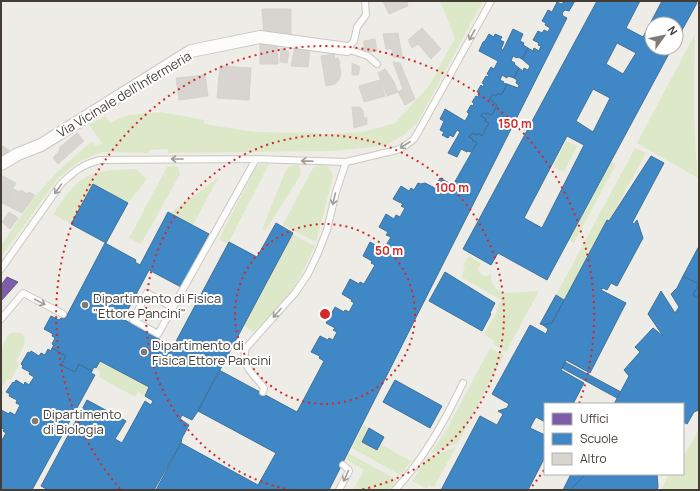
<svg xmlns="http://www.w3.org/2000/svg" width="700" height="491" font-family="Manrope,sans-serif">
<rect width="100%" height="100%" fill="#eeece7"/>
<path fill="#dde8c8" d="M 440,1 L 483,1 L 417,123 L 404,135 L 384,146 L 331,151 L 168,153 L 168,149 L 149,150 L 148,153 L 102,152 L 80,161 L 59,177 L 1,257 L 1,245 L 36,195 L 59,170 L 92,141 L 95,145 L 102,144 L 98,137 L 89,125 L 105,116 L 110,123 L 127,115 L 161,112 L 204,120 L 204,124 L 254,132 L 317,133 L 318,135 L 363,132 L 395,123 L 429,86 L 455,38 Z
M 695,34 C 694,82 693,130 698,178 L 637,143 Z
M 566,141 L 577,146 L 564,172 L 553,167 Z
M 635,148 L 646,153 L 609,221 L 607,220 L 564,300 L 556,295 Z
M 609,161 L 616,164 L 574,243 L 568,240 Z
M 269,164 L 228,244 L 219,239 L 257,165 Z
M 174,165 L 178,168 L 180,174 L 179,176 L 141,244 L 129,238 L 167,167 Z
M 295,165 L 298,165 C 301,170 301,172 300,176 L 265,231 L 262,229 L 285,172 L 289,166 Z
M 322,165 L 328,166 L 332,172 L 333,177 L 316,242 L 283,225 L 311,171 L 315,166 Z
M 136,169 L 147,179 L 128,203 L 93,184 L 71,224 L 53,214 C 62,202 71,186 84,178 C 98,169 119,170 136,169 Z
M 218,178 L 193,225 L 170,213 Z
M 292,234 L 315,246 C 309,258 304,271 297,282 C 285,300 269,316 254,332 L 243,325 Z
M 469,256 L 481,263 L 478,270 L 482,275 L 486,276 L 491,274 C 491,283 494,289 503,293 L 539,291 L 506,352 L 493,344 L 494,341 L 484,334 L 497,312 L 496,310 L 501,300 L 461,277 L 465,268 L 463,266 Z
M 11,333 C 35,329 21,352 16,361 L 19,364 L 11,380 L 7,379 L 1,390 L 4,392 L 1,398 L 1,349 L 8,335 Z
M 490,348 L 504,355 L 458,443 L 431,453 L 447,429 Z
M 100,361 L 149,387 L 145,396 L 138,392 L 135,397 L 99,377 L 100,372 L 96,368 Z
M 363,425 L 369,428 L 362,442 L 377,450 L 380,444 L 411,461 L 402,474 L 400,475 L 352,448 Z
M 699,429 L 699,490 L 661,490 L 669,474 L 683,474 L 683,453 L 685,454 Z
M 456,447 L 434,487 L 429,485 L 426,488 L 412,481 L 427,458 Z
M 348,453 L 397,480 L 395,483 L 388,490 L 353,490 L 364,470 L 345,459 Z"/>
<path fill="#7b5ea7" stroke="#6a5485" d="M 7,277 L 18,282 L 1,301 L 1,285 Z"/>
<path fill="#3f88c5" stroke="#40729a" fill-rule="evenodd" d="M 566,1 L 575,1 L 569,11 L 565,10 L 562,13 L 563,16 L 567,18 L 329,490 L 156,490 L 181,443 L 258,485 L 276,453 L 198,411 L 219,370 L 297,412 L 324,361 L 319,358 L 320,356 L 311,352 L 320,336 L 328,340 L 329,338 L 333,340 L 337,332 L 333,330 L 335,328 L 326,323 L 335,307 L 344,312 L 345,310 L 349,312 L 354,303 L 351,301 L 352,300 L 342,294 L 350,279 L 359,284 L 360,282 L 364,284 L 375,265 L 371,263 L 372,261 L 363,256 L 370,242 L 379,247 L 381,245 L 385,247 L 391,237 L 386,235 L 388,232 L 379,227 L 386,214 L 394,219 L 396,215 L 400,217 L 405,208 L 401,206 L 403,204 L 393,199 L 401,186 L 409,191 L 411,188 L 414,190 L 418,183 L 421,184 L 425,183 L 435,188 L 440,178 L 453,185 L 477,143 L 472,140 L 473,139 L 469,137 L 472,133 L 477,135 L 478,133 L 482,136 L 489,123 L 485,121 L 486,119 L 481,116 L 483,113 L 486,114 L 487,113 L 492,115 L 497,105 L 490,99 L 492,94 L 496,96 L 497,94 L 502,94 L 507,84 L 518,88 L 519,85 L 516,83 L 517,80 L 514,78 L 519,68 L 523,71 L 524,68 L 528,70 L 530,66 L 522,59 L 528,48 L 533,51 L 534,48 L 539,51 L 541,46 L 538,45 L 539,43 L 533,40 L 538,31 L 542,33 L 544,30 L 548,32 L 550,28 L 545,25 L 546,23 L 542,21 L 548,10 L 552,12 L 557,2 L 561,4 Z
M 597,1 L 640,1 L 626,28 L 643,37 L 662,1 L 694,1 L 697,3 L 676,41 L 676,24 L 652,24 L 652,48 L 672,48 L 547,280 L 498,253 L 491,265 L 463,249 ZM 617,43 L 636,53 L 623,74 L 606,64 ZM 593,89 L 610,98 L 593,132 L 576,121 ZM 567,136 L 584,145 L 542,228 L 524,218 Z
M 513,29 L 523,34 L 520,41 L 524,43 L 523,45 L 528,48 L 522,59 L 518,57 L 517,58 L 513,56 L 511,61 L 515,63 L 514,64 L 519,68 L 514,78 L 508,76 L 507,78 L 502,75 L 500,80 L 504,82 L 503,83 L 507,84 L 502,94 L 497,94 L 496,96 L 492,94 L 490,99 L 497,105 L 492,115 L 487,113 L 486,114 L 483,113 L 481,116 L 486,119 L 485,121 L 489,123 L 482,136 L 478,133 L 477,135 L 472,133 L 469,137 L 473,139 L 472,140 L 477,143 L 471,152 L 467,151 L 467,152 L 461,149 L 457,157 L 448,153 L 460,132 L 457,130 L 453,137 L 450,135 L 448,138 L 442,135 L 444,132 L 440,130 L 444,121 L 440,119 L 445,109 L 465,121 L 469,114 L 467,112 L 471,105 L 473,106 L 474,103 L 472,102 L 476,96 L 478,97 L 480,93 L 477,92 L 481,85 L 483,87 L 484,84 L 482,83 L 486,76 L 488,77 L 489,75 L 487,74 L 491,67 L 494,69 L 498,61 L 479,51 L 483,42 L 485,41 L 489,34 L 494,37 L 495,34 L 502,37 L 500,40 L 504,42 L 501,49 L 503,50 Z
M 651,156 L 664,163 L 632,223 L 634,224 L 637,220 L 643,238 L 617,286 L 611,283 L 607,290 L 603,288 L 601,290 L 626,303 L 590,373 L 566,360 L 561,370 L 584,383 L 573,404 L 545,404 L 545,422 L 536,417 L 533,422 L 530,428 L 545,435 L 545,457 L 528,490 L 441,490 L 480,416 L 497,425 L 503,414 L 498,411 L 507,408 L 509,404 L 492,394 L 530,325 L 546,334 L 548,329 L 543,325 L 552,323 L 607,220 L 609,221 Z
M 93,184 L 128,203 L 106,243 L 71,224 Z
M 168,212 L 209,234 L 181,287 L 149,270 L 123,319 L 173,347 L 229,242 L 257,257 L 276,223 L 293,233 L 198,411 L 192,420 L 182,415 L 180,419 L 189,425 L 182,438 L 181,443 L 154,490 L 48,490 L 41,486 L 87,400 L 126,421 L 115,439 L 122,443 L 145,401 L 151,405 L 153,401 L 145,396 L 149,387 L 100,361 L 96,368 L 94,367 L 92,371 L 79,364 L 75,372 L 61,365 L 66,356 L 52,348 L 54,345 L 52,344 L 55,338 L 52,336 L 53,334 L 44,329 L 51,316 L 59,320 L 62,317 L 65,319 L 105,243 L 136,260 L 135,262 L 140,265 Z
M 699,246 L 699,298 L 693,295 L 699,284 L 683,276 Z
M 445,272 L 495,303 L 490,313 L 491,314 L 482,331 L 429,301 Z
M 683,276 L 699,284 L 693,295 L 699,298 L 699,410 L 694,412 L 687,424 L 683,422 L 683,404 L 614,404 L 629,376 L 624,370 L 640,352 L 635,347 L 653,328 L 663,336 L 648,314 L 661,291 L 675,313 L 679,307 L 671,294 L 677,288 Z
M 556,295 L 564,300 L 552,323 L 543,325 L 540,324 Z
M 52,348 L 66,356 L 61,365 L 75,372 L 79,364 L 92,371 L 91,373 L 95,375 L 32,490 L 1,490 L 1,442 L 6,433 L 3,431 L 4,429 L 1,428 L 1,410 L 9,414 L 10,412 L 15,415 L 20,405 L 16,403 L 17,400 L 9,396 L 10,394 L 6,392 L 13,382 L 14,383 L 16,380 L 24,385 L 25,382 L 29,385 L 34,377 L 29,374 L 30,372 L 22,368 L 23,366 L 21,364 L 28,352 L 30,353 L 31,351 L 39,356 L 41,353 L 45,355 L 48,349 L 51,351 Z
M 565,362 L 621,392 L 617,398 L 562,368 Z
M 395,380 L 442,406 L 430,428 L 383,402 Z
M 369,428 L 384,437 L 377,450 L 362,442 Z
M 571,474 L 586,474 L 570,490 L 563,490 Z
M 586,474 L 657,474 L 658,487 L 657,490 L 570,490 Z"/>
<path fill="#d8d5d0" stroke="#d6d3cd" d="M 383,1 L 407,1 L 408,6 L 389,14 Z
M 262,9 L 291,9 L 291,35 L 264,35 Z
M 422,28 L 441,49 L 431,59 L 418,44 L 412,48 L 408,40 Z
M 398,33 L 401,50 L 402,58 L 393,57 L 392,49 L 386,49 L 383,34 Z
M 375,39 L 377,51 L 364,52 L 364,41 Z
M 260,44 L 277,44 L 278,64 L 260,64 Z
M 295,46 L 310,47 L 308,67 L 291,66 Z
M 281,48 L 289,52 L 287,63 L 280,62 Z
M 334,54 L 335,59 L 338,58 L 340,63 L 339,65 L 341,73 L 339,80 L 335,84 L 326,86 L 321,56 Z
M 393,62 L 400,63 L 415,99 L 405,105 L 398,92 L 403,89 Z
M 352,63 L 360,67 L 358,75 L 352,75 Z
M 220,66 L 251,68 L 249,100 L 217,98 Z
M 385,69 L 394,82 L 398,92 L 387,96 L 378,73 Z
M 205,75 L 208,96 L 179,100 L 176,78 Z
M 380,80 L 385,96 L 364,102 L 359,86 Z
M 352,107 L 360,107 L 363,111 L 364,118 L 367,118 L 367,124 L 354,128 Z
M 77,133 L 84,141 L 58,164 L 53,158 L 60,150 L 59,148 Z
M 1,145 L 9,150 L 1,159 Z
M 1,175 L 16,183 L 4,204 L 1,202 Z
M 13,189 L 20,192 L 21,190 L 27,194 L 29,192 L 35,195 L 22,213 L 4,204 Z
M 9,212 L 18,218 L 10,229 L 2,222 Z"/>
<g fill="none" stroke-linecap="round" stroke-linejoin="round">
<defs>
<path id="service" d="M 365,1 L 366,15 L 357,27 L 354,41 L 347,49 L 368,56 L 377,64
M 1,269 L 61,184 C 73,172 83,164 100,160 L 256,159 L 346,162 L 397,150 L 405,146 L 414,139 L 421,127 L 491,1
M 172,307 L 147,293 L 133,320 L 158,334 L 256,159
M 1,319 L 23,293 L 63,314
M 263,392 L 264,388 C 254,374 240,366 246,348 L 295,293 L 308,274 L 318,253 L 327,230 L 336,192 L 346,162
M 339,490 L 349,471 L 348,469 L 343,465
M 395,490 C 424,459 445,421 463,383"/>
<path id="minor" d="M 1,164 L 18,154 L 41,145 L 191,51 L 260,37 L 347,49"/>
</defs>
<use href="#service" stroke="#cac8c3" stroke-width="8"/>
<use href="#minor" stroke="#cac8c3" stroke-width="14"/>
<use href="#service" stroke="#fcfcfb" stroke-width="6"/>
<use href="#minor" stroke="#fcfcfb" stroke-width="12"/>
</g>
<defs><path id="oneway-shaft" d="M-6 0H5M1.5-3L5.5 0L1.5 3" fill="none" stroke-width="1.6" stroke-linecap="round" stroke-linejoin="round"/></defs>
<g stroke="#a09c98">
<use href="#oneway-shaft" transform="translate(472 35) rotate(119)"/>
<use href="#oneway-shaft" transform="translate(405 145) rotate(147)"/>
<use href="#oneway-shaft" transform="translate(177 159) rotate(180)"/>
<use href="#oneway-shaft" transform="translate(307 161) rotate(-178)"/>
<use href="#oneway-shaft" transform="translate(58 189) rotate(126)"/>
<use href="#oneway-shaft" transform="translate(334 199) rotate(103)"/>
<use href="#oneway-shaft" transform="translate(40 302) rotate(28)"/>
<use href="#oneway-shaft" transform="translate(277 313) rotate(132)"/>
<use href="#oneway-shaft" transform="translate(346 476) rotate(114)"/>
</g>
<g fill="none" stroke="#d62828" stroke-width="2" stroke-dasharray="2 4">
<circle cx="325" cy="314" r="90"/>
<path d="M291 490A179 179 0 1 1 359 490"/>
<path d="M544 470A269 269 0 0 1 530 489M120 489A269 269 0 1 1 579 404"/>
</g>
<g fill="#7f7a73" stroke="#fff" stroke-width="1.5">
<circle cx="85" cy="305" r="4"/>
<circle cx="144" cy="352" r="4"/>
<circle cx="35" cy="421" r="4"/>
</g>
<g text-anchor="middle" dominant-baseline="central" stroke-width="4" stroke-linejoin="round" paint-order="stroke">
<g font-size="13" fill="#433d35" stroke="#fff">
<text transform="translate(124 94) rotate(-31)">Via Vicinale dell'Infermeria</text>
</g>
<g font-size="13" fill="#433d35" stroke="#fff" text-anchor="start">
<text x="93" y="298">Dipartimento di Fisica<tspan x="93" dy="15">"Ettore Pancini"</tspan></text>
<text x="152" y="345">Dipartimento di<tspan x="152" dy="15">Fisica Ettore Pancini</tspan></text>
<text x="43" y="414">Dipartimento<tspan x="43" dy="15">di Biologia</tspan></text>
</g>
</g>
<circle cx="325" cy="314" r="6" fill="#d62828" stroke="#fff" stroke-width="2"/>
<g font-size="12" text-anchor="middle" font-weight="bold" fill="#d62828" stroke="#fff" stroke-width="4" stroke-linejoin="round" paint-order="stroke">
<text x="515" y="128">150 m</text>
<text x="452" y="192">100 m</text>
<text x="389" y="255">50 m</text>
</g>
<rect width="700" height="491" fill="none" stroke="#433d35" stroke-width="4"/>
<rect x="544" y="403" width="140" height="72" fill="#ffffff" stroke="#b4b1ae"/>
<rect x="552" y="413" width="20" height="12" fill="#7b5ea7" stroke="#b4b1ae"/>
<text x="580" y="423" font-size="12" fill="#433d35">Uffici</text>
<rect x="552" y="433" width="20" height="12" fill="#3f88c5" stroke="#b4b1ae"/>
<text x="580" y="443" font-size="12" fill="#433d35">Scuole</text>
<rect x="552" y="453" width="20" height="12" fill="#d8d5d0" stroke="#b4b1ae"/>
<text x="580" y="463" font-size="12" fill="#433d35">Altro</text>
<g transform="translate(664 36) rotate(57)"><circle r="19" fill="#ffffff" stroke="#b4b1ae"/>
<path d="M0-3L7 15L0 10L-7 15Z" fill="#7f7a73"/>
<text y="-6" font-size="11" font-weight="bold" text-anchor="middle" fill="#433d35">N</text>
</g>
</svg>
